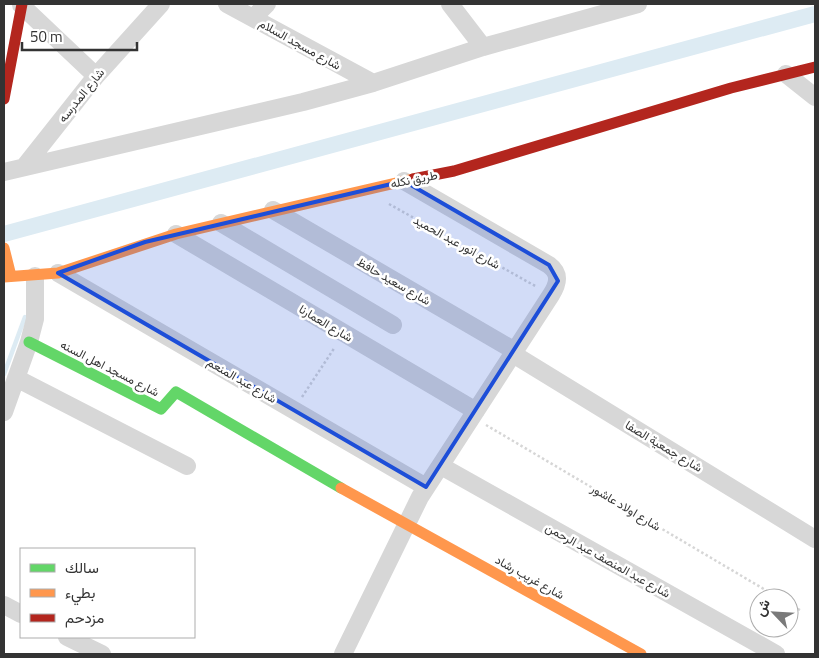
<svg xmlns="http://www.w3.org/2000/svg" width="819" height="658" font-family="'Titillium Web',Vazirmatn,sans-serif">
<rect width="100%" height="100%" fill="#fff"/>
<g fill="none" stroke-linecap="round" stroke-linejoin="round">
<path stroke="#ddebf3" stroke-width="4.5" d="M 4,374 L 25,317"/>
<path stroke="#ddebf3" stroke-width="16" d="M 4,234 L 815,14"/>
<path stroke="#d6d6d6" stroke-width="2.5" stroke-dasharray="2.5 2.5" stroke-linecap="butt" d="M 389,204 L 537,287
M 302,397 L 335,347
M 486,425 L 779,598
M 789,604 L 800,610"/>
<path stroke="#d7d7d7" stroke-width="18" d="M 227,4 L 373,83
M 450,4 L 483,47
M 21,5 L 96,76
M 253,18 L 267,4
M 786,74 L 815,97
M 24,167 L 96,76 L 161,4
M 4,172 L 303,102 L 373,83 L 483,47 L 638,4
M 273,210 L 515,351
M 221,223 L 393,325
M 176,234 L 476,411
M 58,273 L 426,487
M 513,354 L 815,539
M 16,378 L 187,466
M 4,412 L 29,342 L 35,319 L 35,276
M 441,466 L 776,654
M 4,605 L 21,614
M 67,637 L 102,654
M 343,654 L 420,497 L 551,295 C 558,284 561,274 549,265 L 404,181"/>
<path stroke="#63d668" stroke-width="11" d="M 29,342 L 161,409 L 176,392 L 341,488"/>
<path stroke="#ff974d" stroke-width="11" d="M 4,248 L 11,276
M 4,277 L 58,273 L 176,234 L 413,179
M 341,488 L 641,654"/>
<path stroke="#b3261e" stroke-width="11" d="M 4,99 L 22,4
M 413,179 L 454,171 L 731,88 L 815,67"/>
</g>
<path fill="#1d4ed8" fill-opacity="0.2" stroke="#1d4ed8" stroke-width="4" stroke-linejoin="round" d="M 404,181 L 549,265 L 558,281 L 426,487 L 58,273 L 145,242 Z"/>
<g text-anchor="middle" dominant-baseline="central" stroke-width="5" stroke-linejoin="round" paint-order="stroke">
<g font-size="12" fill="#333" stroke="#fff">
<text transform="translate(300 44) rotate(29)">شارع مسجد السلام</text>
<text transform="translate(81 95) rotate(-51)">شارع المدرسه</text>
<text transform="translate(414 179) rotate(-11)">طريق نكله</text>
<text transform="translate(457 242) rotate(29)">شارع انور عبد الحميد</text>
<text transform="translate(394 281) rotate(30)">شارع سعيد حافظ</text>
<text transform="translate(326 323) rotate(31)">شارع العمارنا</text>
<text transform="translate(110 368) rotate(27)">شارع مسجد اهل السنه</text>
<text transform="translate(242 380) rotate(30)">شارع عبد المنعم</text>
<text transform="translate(664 446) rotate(31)">شارع جمعية الصفا</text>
<text transform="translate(626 507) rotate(31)">شارع اولاد عاشور</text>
<text transform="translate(608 560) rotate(29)">شارع عبد المنصف عبد الرحمن</text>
<text transform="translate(530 577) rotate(29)">شارع غريب رشاد</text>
</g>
</g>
<rect width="819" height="658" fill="none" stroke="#333333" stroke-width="10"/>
<rect x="20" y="548" width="175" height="90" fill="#ffffff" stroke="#adadad"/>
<rect x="30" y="564" width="25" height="8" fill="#63d668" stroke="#adadad"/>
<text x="65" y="573" font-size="15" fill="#333333">سالك</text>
<rect x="30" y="589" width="25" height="8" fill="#ff974d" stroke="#adadad"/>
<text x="65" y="598" font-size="15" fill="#333333">بطيء</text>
<rect x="30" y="614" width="25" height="8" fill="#b3261e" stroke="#adadad"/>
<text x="65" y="623" font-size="15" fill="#333333">مزدحم</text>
<g transform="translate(774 613) rotate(295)"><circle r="24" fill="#ffffff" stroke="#adadad"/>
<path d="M0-4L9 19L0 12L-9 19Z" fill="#7a7a7a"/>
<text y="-8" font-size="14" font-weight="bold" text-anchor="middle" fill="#333333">ش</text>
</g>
<path d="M22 42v8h115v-8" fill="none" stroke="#333333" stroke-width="2.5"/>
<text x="30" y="42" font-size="15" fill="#333333" stroke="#ffffff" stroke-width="4" paint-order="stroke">50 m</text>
</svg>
